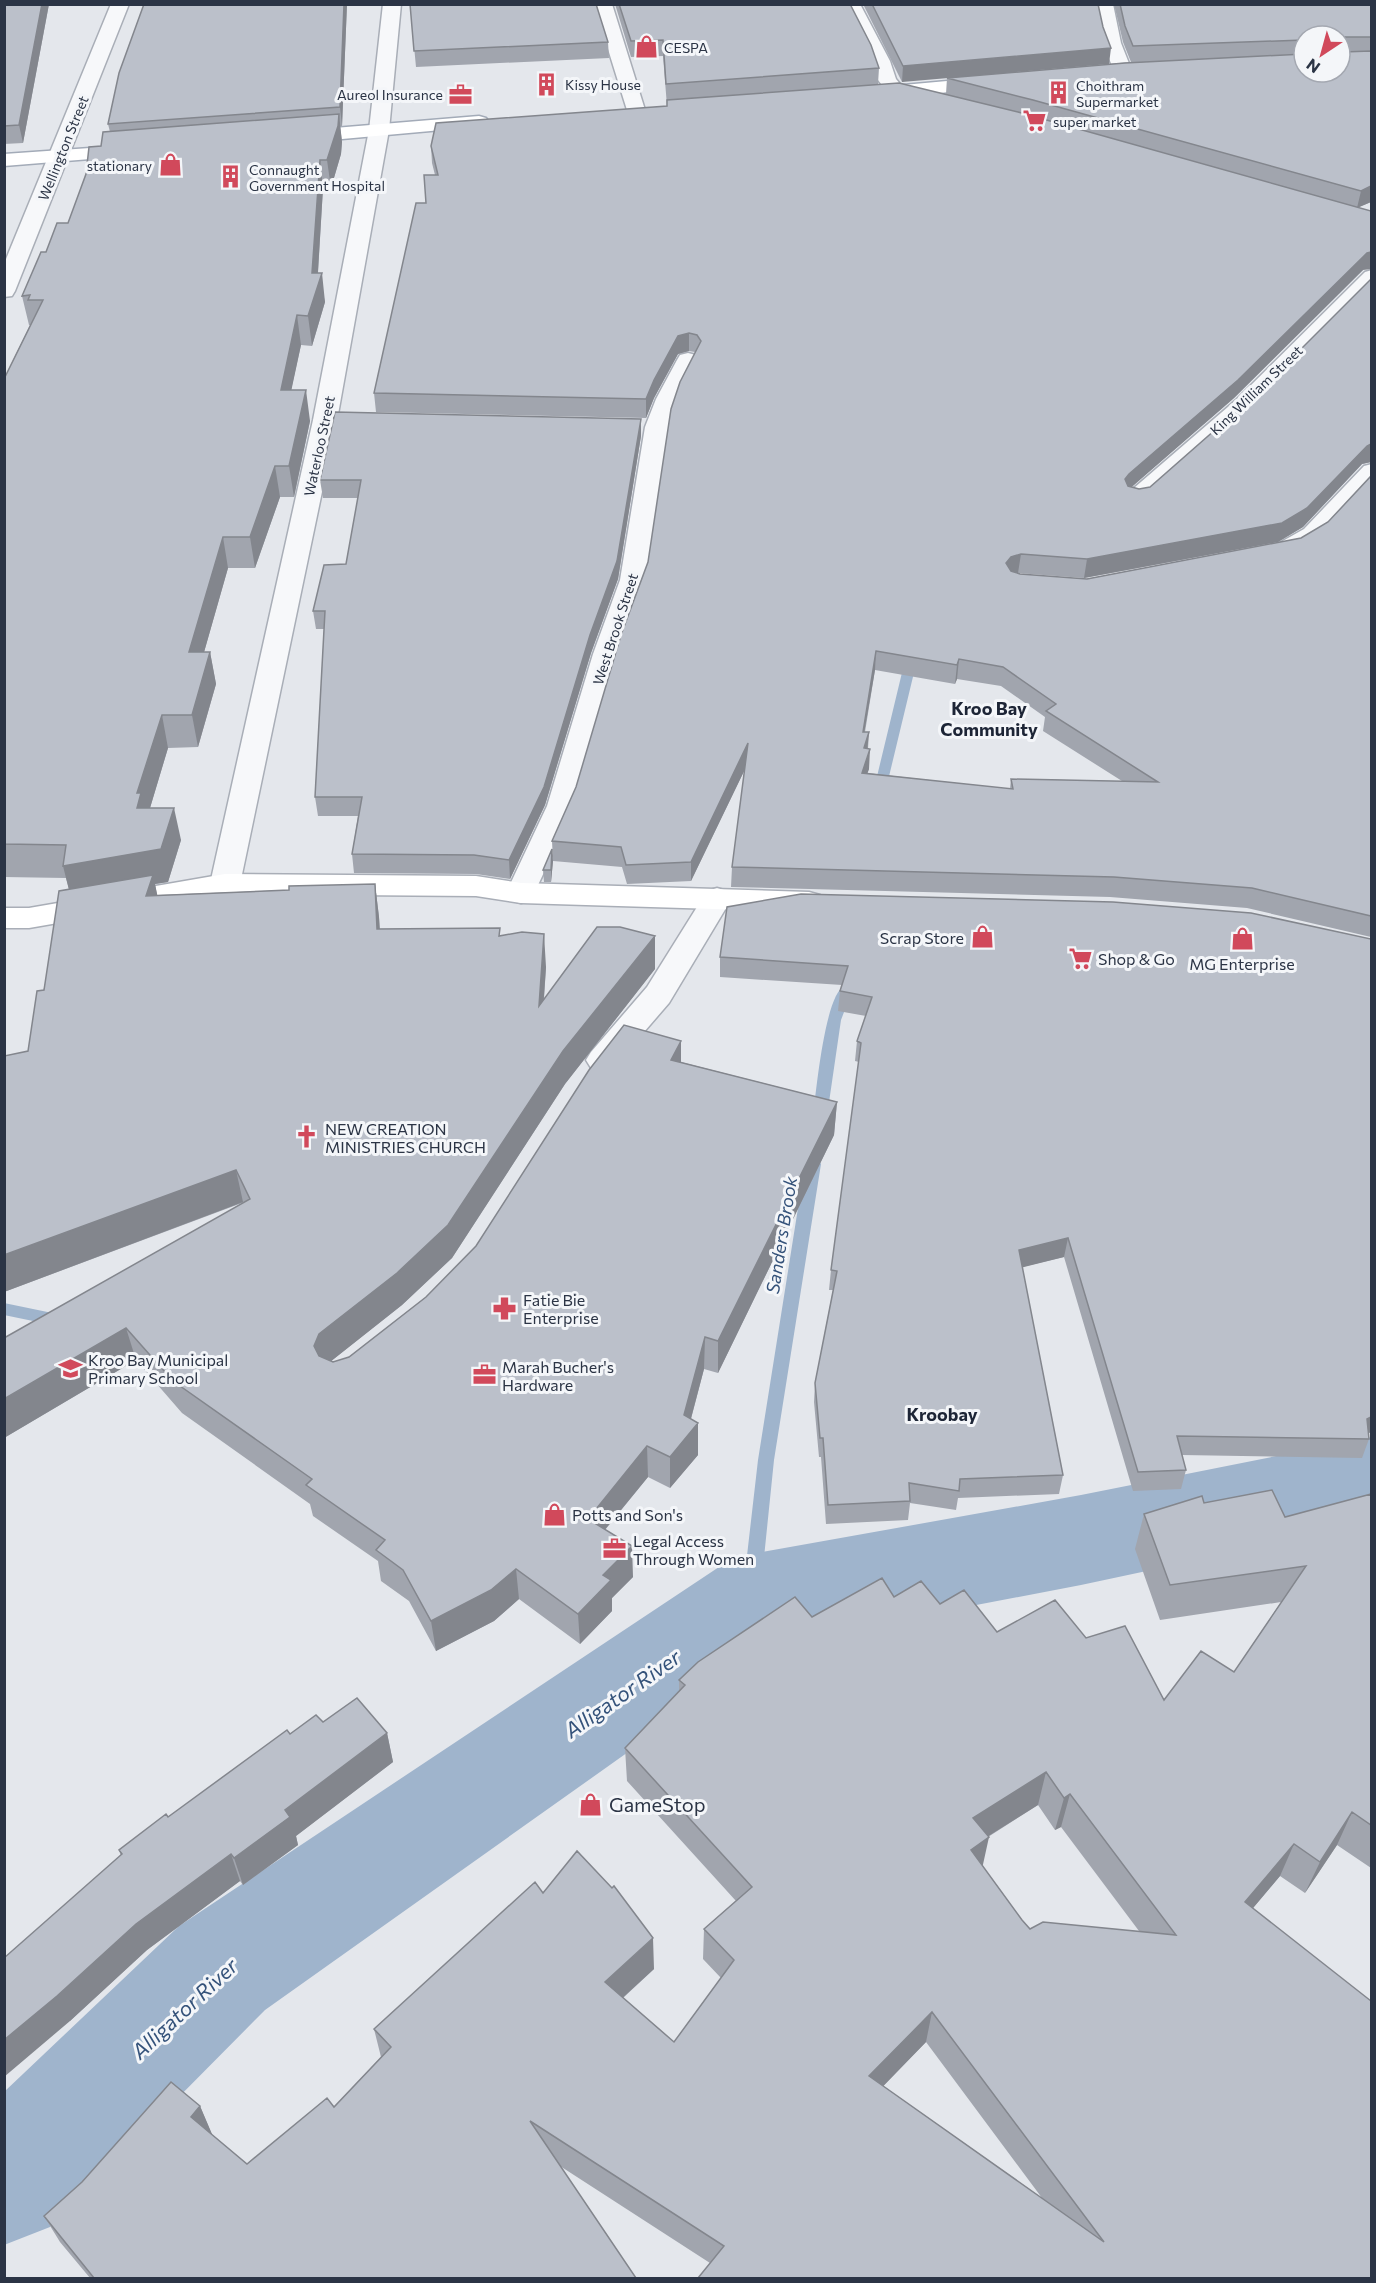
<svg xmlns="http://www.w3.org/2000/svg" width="1376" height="2283" font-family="Commissioner,sans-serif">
<rect width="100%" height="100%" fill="#e4e7ec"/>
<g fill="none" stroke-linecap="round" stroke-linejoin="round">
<path fill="#9fb4cc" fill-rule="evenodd" d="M 912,652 L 918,656 L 885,793 L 879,797 L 873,793 L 906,656 Z
M 845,986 L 852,991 L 841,1020 L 827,1116 L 825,1120 L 815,1120 L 813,1116 C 816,1094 825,992 845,986 Z
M 813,1158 L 818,1160 L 821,1164 L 774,1460 L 762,1577 L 759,1582 L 609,1712 L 602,1714 L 595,1712 L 593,1706 L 595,1700 L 745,1573 L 758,1460 L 805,1164 L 808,1160 Z
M 4,1303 L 62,1315 L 68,1317 L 70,1321 L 68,1325 L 62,1327 L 4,1315 Z"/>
<path fill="#9fb4cc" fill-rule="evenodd" d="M 1372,1437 L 1372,1523 L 1081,1585 L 783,1642 L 265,2010 L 50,2227 L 4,2245 L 4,2092 L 179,1926 L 719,1567 L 757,1553 L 1081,1495 Z"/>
<defs>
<path id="minor" d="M 111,4 L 129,4 L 15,291 L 12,296 L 4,297 L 4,264 Z
M 383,4 L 401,4 L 389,130 L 337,420 L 240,884 L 235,891 L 225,894 L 215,891 L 210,884 L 313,420 L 369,130 Z
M 594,4 L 612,4 L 645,110 L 643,114 L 629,114 L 627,110 Z
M 843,4 L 860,4 L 890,61 L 896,79 L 906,91 L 904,95 L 890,95 L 878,80 L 872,61 Z
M 1095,4 L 1113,4 L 1121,43 L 1132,71 L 1129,75 L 1117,75 L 1114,71 L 1103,43 Z
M 1372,270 L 1372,289 L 1252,410 L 1145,504 L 1136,506 L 1127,504 L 1124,499 L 1127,494 L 1236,400 L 1365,272 Z
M 688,353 L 696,355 L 699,360 L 678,399 L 669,427 L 646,580 L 619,654 L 575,806 L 531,900 L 521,903 L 511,900 L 506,893 L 547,806 L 593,654 L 620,580 L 645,427 L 656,399 L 677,360 L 680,355 Z
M 1372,464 L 1372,486 C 1350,509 1309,565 1274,556 L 1271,551 L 1274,546 L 1304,529 L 1364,466 Z
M 717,888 L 727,891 L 732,898 L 669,1003 L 613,1068 L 602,1071 L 591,1068 L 586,1060 L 591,1052 L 647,987 L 707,891 Z"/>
<path id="secondary" d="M 225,874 L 476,876 L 521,883 L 809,892 L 820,895 L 824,902 L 820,909 L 809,912 L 521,903 L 476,896 L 225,894 L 29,928 L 4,928 L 4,908 L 29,908 Z"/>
<path id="primary" d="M 991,77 L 998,79 L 1000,83 L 998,87 L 881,99 L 874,97 L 872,93 L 874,89 L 881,87 Z
M 479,116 L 486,118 L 489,122 L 486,126 L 298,143 L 291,141 L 288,137 L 291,133 L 298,131 Z
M 133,145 L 140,147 L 143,151 L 140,155 L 4,166 L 4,154 Z"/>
</defs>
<use href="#minor" stroke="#a9aeb7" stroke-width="3"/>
<use href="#secondary" stroke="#a9aeb7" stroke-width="3"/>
<use href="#primary" stroke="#a3abb8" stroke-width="3"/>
<use href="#minor" fill="#f7f8fa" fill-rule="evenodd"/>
<use href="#secondary" fill="#fff" fill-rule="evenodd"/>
<use href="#primary" fill="#fff" fill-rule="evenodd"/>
</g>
<path fill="#a1a5ae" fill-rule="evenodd" d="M 4,4 L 49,4 L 23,143 L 4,144 Z
M 347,4 L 342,126 L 340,126 L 342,142 L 341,154 L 331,188 L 323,188 L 318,273 L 325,302 L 312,346 L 301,345 L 291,390 L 310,421 L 294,497 L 280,497 L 255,568 L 228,568 L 204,652 L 210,652 L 216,684 L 198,747 L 168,748 L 150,808 L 181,840 L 168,882 L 155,884 L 157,895 L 289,890 L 375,884 L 379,917 L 380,929 L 500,936 L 546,967 L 544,999 L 655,969 L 565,1084 L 452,1258 L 402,1305 L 331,1361 L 333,1362 L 349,1357 L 426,1297 L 681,1041 L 681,1062 L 837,1102 L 834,1135 L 718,1373 L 704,1369 L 691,1419 L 698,1455 L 670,1488 L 648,1477 L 605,1530 L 633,1577 L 612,1598 L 612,1611 L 580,1644 L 519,1599 L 494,1621 L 436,1651 L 409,1601 L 381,1581 L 378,1561 L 313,1516 L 310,1504 L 182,1413 L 136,1360 L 4,1438 L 242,1203 L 4,1292 L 28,1051 L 69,889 L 66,878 L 4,877 L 4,379 L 30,325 L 29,325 L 22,296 L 46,252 L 68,223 L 101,146 L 110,132 L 108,124 Z
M 410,4 L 608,42 L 609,58 L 416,67 Z
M 615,4 L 850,4 L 879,68 L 878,84 L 946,94 L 947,78 L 1131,62 L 1123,42 L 1114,4 L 1371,4 L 1371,202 L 1359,207 L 1363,270 L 1234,398 L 1131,487 L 1139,489 L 1150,487 L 1257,393 L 1371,279 L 1371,462 L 1362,464 L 1303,527 L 1278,542 L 1084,578 L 1017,573 L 1020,574 L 1087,579 L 1301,538 L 1328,522 L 1371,476 L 1371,937 L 1247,908 L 1110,897 L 731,887 L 732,867 L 745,769 L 691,881 L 627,884 L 622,867 L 553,861 L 552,841 L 576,787 L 648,562 L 695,352 L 689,351 L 678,354 L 654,398 L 646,418 L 376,412 L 374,393 L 426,203 L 435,175 L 432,163 L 431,146 L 667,106 L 663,56 L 631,57 ZM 1304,36 L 1340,72 L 1304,72 ZM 875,670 L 955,684 L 957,679 L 1001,686 L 1045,717 L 1043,731 L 1122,781 L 1011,779 L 1010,789 L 867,773 L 869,769 L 868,749 L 869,732 L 865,732 Z
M 863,4 L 1098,4 L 902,82 Z
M 641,436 L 618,579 L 591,653 L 545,805 L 510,879 L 476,874 L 354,873 L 352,854 L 358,816 L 318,816 L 315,797 L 324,629 L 316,629 L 313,611 L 346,564 L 358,498 L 323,498 L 320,480 Z
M 553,861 L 551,882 L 544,882 L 543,870 Z
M 1371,939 L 1369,1439 L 1362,1458 L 1182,1455 L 1186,1470 L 1181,1489 L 1133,1491 L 1064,1257 L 1022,1267 L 1063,1475 L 1059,1494 L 958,1498 L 956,1510 L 910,1503 L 908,1520 L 826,1524 L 821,1457 L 819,1457 L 814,1402 L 815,1383 L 833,1290 L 829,1290 L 831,1270 L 859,1062 L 855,1061 L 857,1041 L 866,1016 L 838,1011 L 840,991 L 842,985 L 720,977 L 720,957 Z
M 1371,1494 L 1371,1868 L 1337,1845 L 1305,1893 L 1280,1876 L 1253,1908 L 1371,2278 L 710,2263 L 560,2166 L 636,2278 L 90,2278 L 60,2242 L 44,2216 L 200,2106 L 212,2135 L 247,2164 L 334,2107 L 381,2057 L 374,2029 L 543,1893 L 654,1969 L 623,1998 L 674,2042 L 721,1978 L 703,1959 L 704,1929 L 736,1901 L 627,1781 L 625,1748 L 679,1692 L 679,1680 L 812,1617 L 894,1597 L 940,1604 L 997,1632 L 1086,1638 L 1164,1700 L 1234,1672 L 1281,1602 L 1160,1620 L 1135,1549 L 1144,1514 L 1204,1503 L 1285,1517 ZM 1038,1805 L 1055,1830 L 1061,1827 L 1139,1931 L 1030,1929 L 1022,1920 L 982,1866 L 988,1837 ZM 926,2042 L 1042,2198 L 883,2086 Z
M 323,1722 L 387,1733 L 393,1762 L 296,1836 L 298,1845 L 243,1885 L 240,1881 L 147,1950 L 70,2021 L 17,1948 L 121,1856 L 119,1850 L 290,1734 Z"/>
<path fill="#83868d" d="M 42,4 L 49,4 L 23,143 L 19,125 Z
M 344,4 L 347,4 L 342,126 L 340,107 Z
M 1111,48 L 1109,64 L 902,82 L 903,66 Z
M 339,114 L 342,142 L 341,154 L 331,188 L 327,160 Z
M 320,160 L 323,188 L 317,287 L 322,273 L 325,302 L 312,346 L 308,316 L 312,273 Z
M 1371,186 L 1371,202 L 1357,208 L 1361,191 Z
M 1371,252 L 1371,269 L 1363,270 L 1234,398 L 1126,492 L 1125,479 L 1129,474 L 1367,253 Z
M 297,315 L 301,345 L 285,420 L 281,390 Z
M 689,333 L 689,351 L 678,354 L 654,398 L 646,418 L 646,399 L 654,380 L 678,336 Z
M 306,390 L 310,421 L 294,497 L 289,466 Z
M 641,419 L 641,436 L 618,579 L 591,653 L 545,805 L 510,879 L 509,860 Z
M 1371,444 L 1371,462 L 1362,464 L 1303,527 L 1278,542 L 1084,578 L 1087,559 Z
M 275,466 L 280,497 L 255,568 L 250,537 Z
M 223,537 L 228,568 L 195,684 L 189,652 Z
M 1021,554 L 1018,573 L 1008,576 L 1006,563 L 1011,557 Z
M 876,651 L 875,670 L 861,751 L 863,732 Z
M 210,652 L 216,684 L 198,747 L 192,715 Z
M 959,659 L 957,679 L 955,684 L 957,665 Z
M 162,715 L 168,748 L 147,818 L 137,808 L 137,793 Z
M 869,732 L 867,752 L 864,748 Z
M 748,743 L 748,763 L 691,881 L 691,862 Z
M 870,749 L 869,769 L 861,792 L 862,773 Z
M 174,808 L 181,840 L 168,882 L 155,884 L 160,908 L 71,898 L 63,866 Z
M 552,849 L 553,861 L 551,882 L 551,870 Z
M 375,884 L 379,917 L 381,961 L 377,929 Z
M 544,934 L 546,967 L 541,1038 L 539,1006 Z
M 655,936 L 655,969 L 565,1084 L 452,1258 L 402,1305 L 325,1366 L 320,1378 L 314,1346 L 319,1334 L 563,1051 Z
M 681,1041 L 681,1073 L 671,1060 Z
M 837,1102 L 834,1135 L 718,1373 L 718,1341 Z
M 236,1170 L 243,1202 L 4,1292 L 4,1255 Z
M 1068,1238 L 1064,1257 L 1016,1269 L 1019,1250 Z
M 126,1328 L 136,1360 L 4,1438 L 4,1399 Z
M 705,1337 L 704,1369 L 686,1437 L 698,1423 L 698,1455 L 670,1488 L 670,1457 L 684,1415 Z
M 1371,1417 L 1371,1432 L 1360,1438 L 1367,1419 Z
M 647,1446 L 648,1477 L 589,1549 L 588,1519 Z
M 632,1546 L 633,1577 L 612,1598 L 612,1611 L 580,1644 L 578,1614 L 603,1575 Z
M 516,1569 L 519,1599 L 494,1621 L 436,1651 L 431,1621 Z
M 387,1733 L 393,1762 L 296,1836 L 298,1845 L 243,1885 L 234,1858 L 285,1810 Z
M 1046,1772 L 1038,1805 L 966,1850 L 973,1818 Z
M 1070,1794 L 1061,1827 L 1055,1830 L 1064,1798 Z
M 1352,1812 L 1337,1845 L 1305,1893 L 1320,1862 Z
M 989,1837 L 982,1869 L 971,1850 Z
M 1294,1844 L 1280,1876 L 1232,1933 L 1245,1902 Z
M 231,1854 L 240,1881 L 147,1950 L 70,2021 L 4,2077 L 4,2040 L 136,1924 Z
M 653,1938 L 654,1969 L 607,2012 L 605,1982 Z
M 932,2012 L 926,2042 L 865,2105 L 869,2076 Z
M 200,2106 L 212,2134 L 203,2145 L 191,2117 Z"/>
<path fill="#bbc0ca" stroke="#83868d" stroke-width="1.5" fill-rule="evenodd" d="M 4,4 L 42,4 L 19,125 L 4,126 Z
M 144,4 L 344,4 L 340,107 L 108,124 L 119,73 Z
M 410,4 L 596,4 L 608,42 L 414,51 Z
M 619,4 L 850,4 L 871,45 L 879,68 L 666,84 L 663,40 L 631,41 Z
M 872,4 L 1098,4 L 1103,27 L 1111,48 L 903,66 Z
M 1120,4 L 1371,4 L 1371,37 L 1343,37 L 1341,50 L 1343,52 L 1371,51 L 1371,186 L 1361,191 L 1033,100 L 947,78 L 1125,63 L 1304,54 L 1304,72 L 1340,72 L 1340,36 L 1304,36 L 1304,40 L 1133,46 L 1125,26 Z
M 899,83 L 1018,112 L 1371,211 L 1371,252 L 1367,253 L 1238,380 L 1129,474 L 1125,479 L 1128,486 L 1139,489 L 1150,487 L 1257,393 L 1371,279 L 1371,444 L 1367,446 L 1307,508 L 1282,523 L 1087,559 L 1021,554 L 1011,557 L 1006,563 L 1011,571 L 1020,574 L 1087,579 L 1301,538 L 1328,522 L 1371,476 L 1371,916 L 1252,888 L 1114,877 L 732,867 L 748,743 L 691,862 L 626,865 L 621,847 L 552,841 L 576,787 L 621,635 L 648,562 L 671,409 L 680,382 L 701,341 L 697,335 L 689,333 L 678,336 L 654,380 L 646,399 L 374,393 L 416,203 L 426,203 L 424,175 L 438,175 L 431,146 L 436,123 L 667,106 L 667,100 ZM 876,651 L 957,665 L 959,659 L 1003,667 L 1056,704 L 1046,711 L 1158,782 L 1011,779 L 1013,789 L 862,773 L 870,749 L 864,748 L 869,732 L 863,732 Z
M 339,114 L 338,126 L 327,160 L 320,160 L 312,273 L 322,273 L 308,316 L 297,315 L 281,390 L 306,390 L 289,466 L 275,466 L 250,537 L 223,537 L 189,652 L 210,652 L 192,715 L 162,715 L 137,793 L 141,793 L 137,808 L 174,808 L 161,849 L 63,866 L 66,845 L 4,844 L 4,379 L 43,300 L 28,300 L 30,295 L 22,296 L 41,252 L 46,252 L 57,223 L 68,223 L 86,174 L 89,147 L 101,146 L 103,132 Z
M 335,412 L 641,419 L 617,561 L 590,635 L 544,787 L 509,860 L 474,855 L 352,854 L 362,797 L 315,797 L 325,611 L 313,611 L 324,565 L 346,564 L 361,480 L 320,480 Z
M 552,849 L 551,870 L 543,870 Z
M 153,875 L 146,896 L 289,890 L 289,886 L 375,884 L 377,929 L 500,928 L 499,936 L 522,932 L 544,934 L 539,1006 L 597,927 L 620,927 L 655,936 L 563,1051 L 448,1225 L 397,1273 L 319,1334 L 314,1346 L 319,1356 L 333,1362 L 349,1357 L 426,1297 L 476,1246 L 589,1070 L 624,1025 L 681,1041 L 671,1060 L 837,1102 L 718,1341 L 705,1337 L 684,1415 L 698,1423 L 670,1457 L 647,1446 L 588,1519 L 632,1546 L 603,1575 L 611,1580 L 578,1614 L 516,1569 L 491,1590 L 431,1621 L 403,1570 L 376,1550 L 385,1540 L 306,1485 L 312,1479 L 173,1381 L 126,1328 L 4,1399 L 4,1338 L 250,1199 L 236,1170 L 4,1255 L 4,1056 L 28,1051 L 37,991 L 44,990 L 59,891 Z
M 801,894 L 1113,902 L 1251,913 L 1371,939 L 1371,1417 L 1367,1419 L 1369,1439 L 1177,1436 L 1186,1470 L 1138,1472 L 1068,1238 L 1019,1250 L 1063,1475 L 960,1479 L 959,1491 L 909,1483 L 910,1501 L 828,1505 L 823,1438 L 820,1438 L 815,1383 L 837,1271 L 831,1270 L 861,1043 L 857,1041 L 872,997 L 840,991 L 848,966 L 720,957 L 727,907 Z
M 1272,1490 L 1285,1517 L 1371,1494 L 1371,1825 L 1352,1812 L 1320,1862 L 1294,1844 L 1245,1902 L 1371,2001 L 1371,2278 L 698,2278 L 724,2246 L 530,2121 L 636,2278 L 94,2278 L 44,2216 L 82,2182 L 171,2082 L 200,2106 L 191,2117 L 247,2164 L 327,2098 L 334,2107 L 391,2047 L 374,2029 L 535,1882 L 543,1893 L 577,1851 L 612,1888 L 614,1886 L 653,1938 L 605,1982 L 674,2042 L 734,1960 L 704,1929 L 752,1887 L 625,1748 L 685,1685 L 679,1680 L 698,1662 L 795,1597 L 812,1617 L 882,1578 L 894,1597 L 921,1581 L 940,1604 L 964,1590 L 997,1632 L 1055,1600 L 1086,1638 L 1125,1626 L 1164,1700 L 1201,1651 L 1234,1672 L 1306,1566 L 1170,1585 L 1144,1514 L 1202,1496 L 1204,1503 ZM 1046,1772 L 1064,1798 L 1070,1794 L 1176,1935 L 1043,1922 L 1030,1929 L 1022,1920 L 971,1850 L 989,1837 L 973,1818 ZM 932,2012 L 1104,2242 L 869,2076 Z
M 357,1698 L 387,1733 L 285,1810 L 290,1817 L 234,1858 L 231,1854 L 136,1924 L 57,1996 L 4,2040 L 4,1958 L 122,1854 L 119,1850 L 166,1814 L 168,1817 L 287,1730 L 290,1734 L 316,1715 L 323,1722 Z"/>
<defs>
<symbol id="shop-bare" viewBox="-9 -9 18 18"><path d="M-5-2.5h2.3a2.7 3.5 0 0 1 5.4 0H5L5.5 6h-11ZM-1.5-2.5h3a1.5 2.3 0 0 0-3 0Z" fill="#d1495b" stroke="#f4f6f9" stroke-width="2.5" paint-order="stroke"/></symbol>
<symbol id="building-bare" viewBox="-9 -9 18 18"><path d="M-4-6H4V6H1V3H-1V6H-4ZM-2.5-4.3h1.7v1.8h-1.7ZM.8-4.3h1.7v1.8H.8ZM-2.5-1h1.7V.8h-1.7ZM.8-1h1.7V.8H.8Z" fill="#d1495b" stroke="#f4f6f9" stroke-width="2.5" paint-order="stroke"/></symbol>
<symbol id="office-bare" viewBox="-9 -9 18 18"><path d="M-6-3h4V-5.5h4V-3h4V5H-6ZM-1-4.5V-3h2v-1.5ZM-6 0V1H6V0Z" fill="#d1495b" stroke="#f4f6f9" stroke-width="2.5" paint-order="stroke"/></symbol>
<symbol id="supermarket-bare" viewBox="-9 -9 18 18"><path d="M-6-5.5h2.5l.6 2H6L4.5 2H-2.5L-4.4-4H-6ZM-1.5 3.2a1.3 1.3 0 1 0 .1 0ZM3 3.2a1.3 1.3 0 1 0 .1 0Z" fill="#d1495b" stroke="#f4f6f9" stroke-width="2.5" paint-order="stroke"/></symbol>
<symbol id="church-bare" viewBox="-9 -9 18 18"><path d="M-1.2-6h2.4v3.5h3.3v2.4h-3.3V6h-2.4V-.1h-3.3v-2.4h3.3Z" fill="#d1495b" stroke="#f4f6f9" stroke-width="2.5" paint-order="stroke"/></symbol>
<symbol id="pharmacy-bare" viewBox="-9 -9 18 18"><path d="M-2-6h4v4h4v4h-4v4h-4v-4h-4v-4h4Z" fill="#d1495b" stroke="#f4f6f9" stroke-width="2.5" paint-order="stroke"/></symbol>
<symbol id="school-bare" viewBox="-9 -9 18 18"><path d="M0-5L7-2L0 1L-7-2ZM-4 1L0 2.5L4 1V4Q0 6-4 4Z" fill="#d1495b" stroke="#f4f6f9" stroke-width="2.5" paint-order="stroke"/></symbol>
</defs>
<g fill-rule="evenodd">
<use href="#shop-bare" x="630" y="30" width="33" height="33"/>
<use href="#building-bare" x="530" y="68" width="33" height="33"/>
<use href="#building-bare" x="1042" y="76" width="33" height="33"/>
<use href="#office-bare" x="444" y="78" width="33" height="33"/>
<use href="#supermarket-bare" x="1018" y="104" width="33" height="33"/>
<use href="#shop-bare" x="154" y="148" width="33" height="33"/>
<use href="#building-bare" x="214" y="160" width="33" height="33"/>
<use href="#shop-bare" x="966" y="920" width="33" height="33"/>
<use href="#shop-bare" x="1226" y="922" width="33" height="33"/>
<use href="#supermarket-bare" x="1064" y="942" width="33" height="33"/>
<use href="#church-bare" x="290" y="1120" width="33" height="33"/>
<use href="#pharmacy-bare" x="488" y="1292" width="33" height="33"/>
<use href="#school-bare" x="54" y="1352" width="33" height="33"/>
<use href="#office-bare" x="468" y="1358" width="33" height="33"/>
<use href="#shop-bare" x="538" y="1498" width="33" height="33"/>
<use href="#office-bare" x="598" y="1532" width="33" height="33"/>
<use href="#shop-bare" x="574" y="1788" width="33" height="33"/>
</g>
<g text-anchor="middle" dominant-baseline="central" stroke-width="6" stroke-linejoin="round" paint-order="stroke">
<g font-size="14" fill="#2b3445" stroke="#f4f6f9" text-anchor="start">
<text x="664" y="47">CESPA</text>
<text x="565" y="84">Kissy House</text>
<text x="1076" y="85">Choithram<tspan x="1076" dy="16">Supermarket</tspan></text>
<text x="443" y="94" text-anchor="end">Aureol Insurance</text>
<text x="1053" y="121">super market</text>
<text x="152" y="165" text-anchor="end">stationary</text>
<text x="249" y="169">Connaught<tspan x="249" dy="16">Government Hospital</tspan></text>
</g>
<g font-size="14" fill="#2b3445" stroke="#f4f6f9">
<text transform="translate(63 148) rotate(-68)">Wellington Street</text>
<text transform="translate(1256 390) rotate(-44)">King William Street</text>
<text transform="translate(319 446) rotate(-78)">Waterloo Street</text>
<text transform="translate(615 629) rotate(-72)">West Brook Street</text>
</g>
<g font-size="16" fill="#2b3445" stroke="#f4f6f9" text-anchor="start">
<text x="964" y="937" text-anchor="end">Scrap Store</text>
<text x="1098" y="958">Shop &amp; Go</text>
<text x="1242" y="963" text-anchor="middle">MG Enterprise</text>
<text x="325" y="1128">NEW CREATION<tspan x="325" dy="18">MINISTRIES CHURCH</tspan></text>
<text x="523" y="1299">Fatie Bie<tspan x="523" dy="18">Enterprise</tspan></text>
<text x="88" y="1359">Kroo Bay Municipal<tspan x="88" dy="18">Primary School</tspan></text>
<text x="502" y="1366">Marah Bucher's<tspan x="502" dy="18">Hardware</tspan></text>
<text x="572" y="1514">Potts and Son's</text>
<text x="633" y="1540">Legal Access<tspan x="633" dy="18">Through Women</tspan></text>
</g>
<g font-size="18" font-weight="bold" fill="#1d2536" stroke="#f4f6f9">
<text x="989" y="708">Kroo Bay<tspan x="989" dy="21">Community</tspan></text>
<text x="942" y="1414">Kroobay</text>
</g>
<g font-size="18" font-style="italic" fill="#34527a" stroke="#f4f6f9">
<text transform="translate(781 1235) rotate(-81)">Sanders Brook</text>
</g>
<g font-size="20" fill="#2b3445" stroke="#f4f6f9" text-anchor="start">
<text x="609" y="1804">GameStop</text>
</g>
<g font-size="21" font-style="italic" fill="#34527a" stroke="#f4f6f9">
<text transform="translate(622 1693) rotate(-35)">Alligator River</text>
<text transform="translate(184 2008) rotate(-43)">Alligator River</text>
</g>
</g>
<rect width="1376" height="2283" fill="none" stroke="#2b3445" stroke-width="12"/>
<g transform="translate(1322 54) rotate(216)"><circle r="28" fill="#f4f6f9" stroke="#a4a8b1" stroke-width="1.5"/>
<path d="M0-4.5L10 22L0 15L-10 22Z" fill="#d1495b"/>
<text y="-9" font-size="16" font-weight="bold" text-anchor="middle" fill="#2b3445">N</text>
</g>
</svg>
